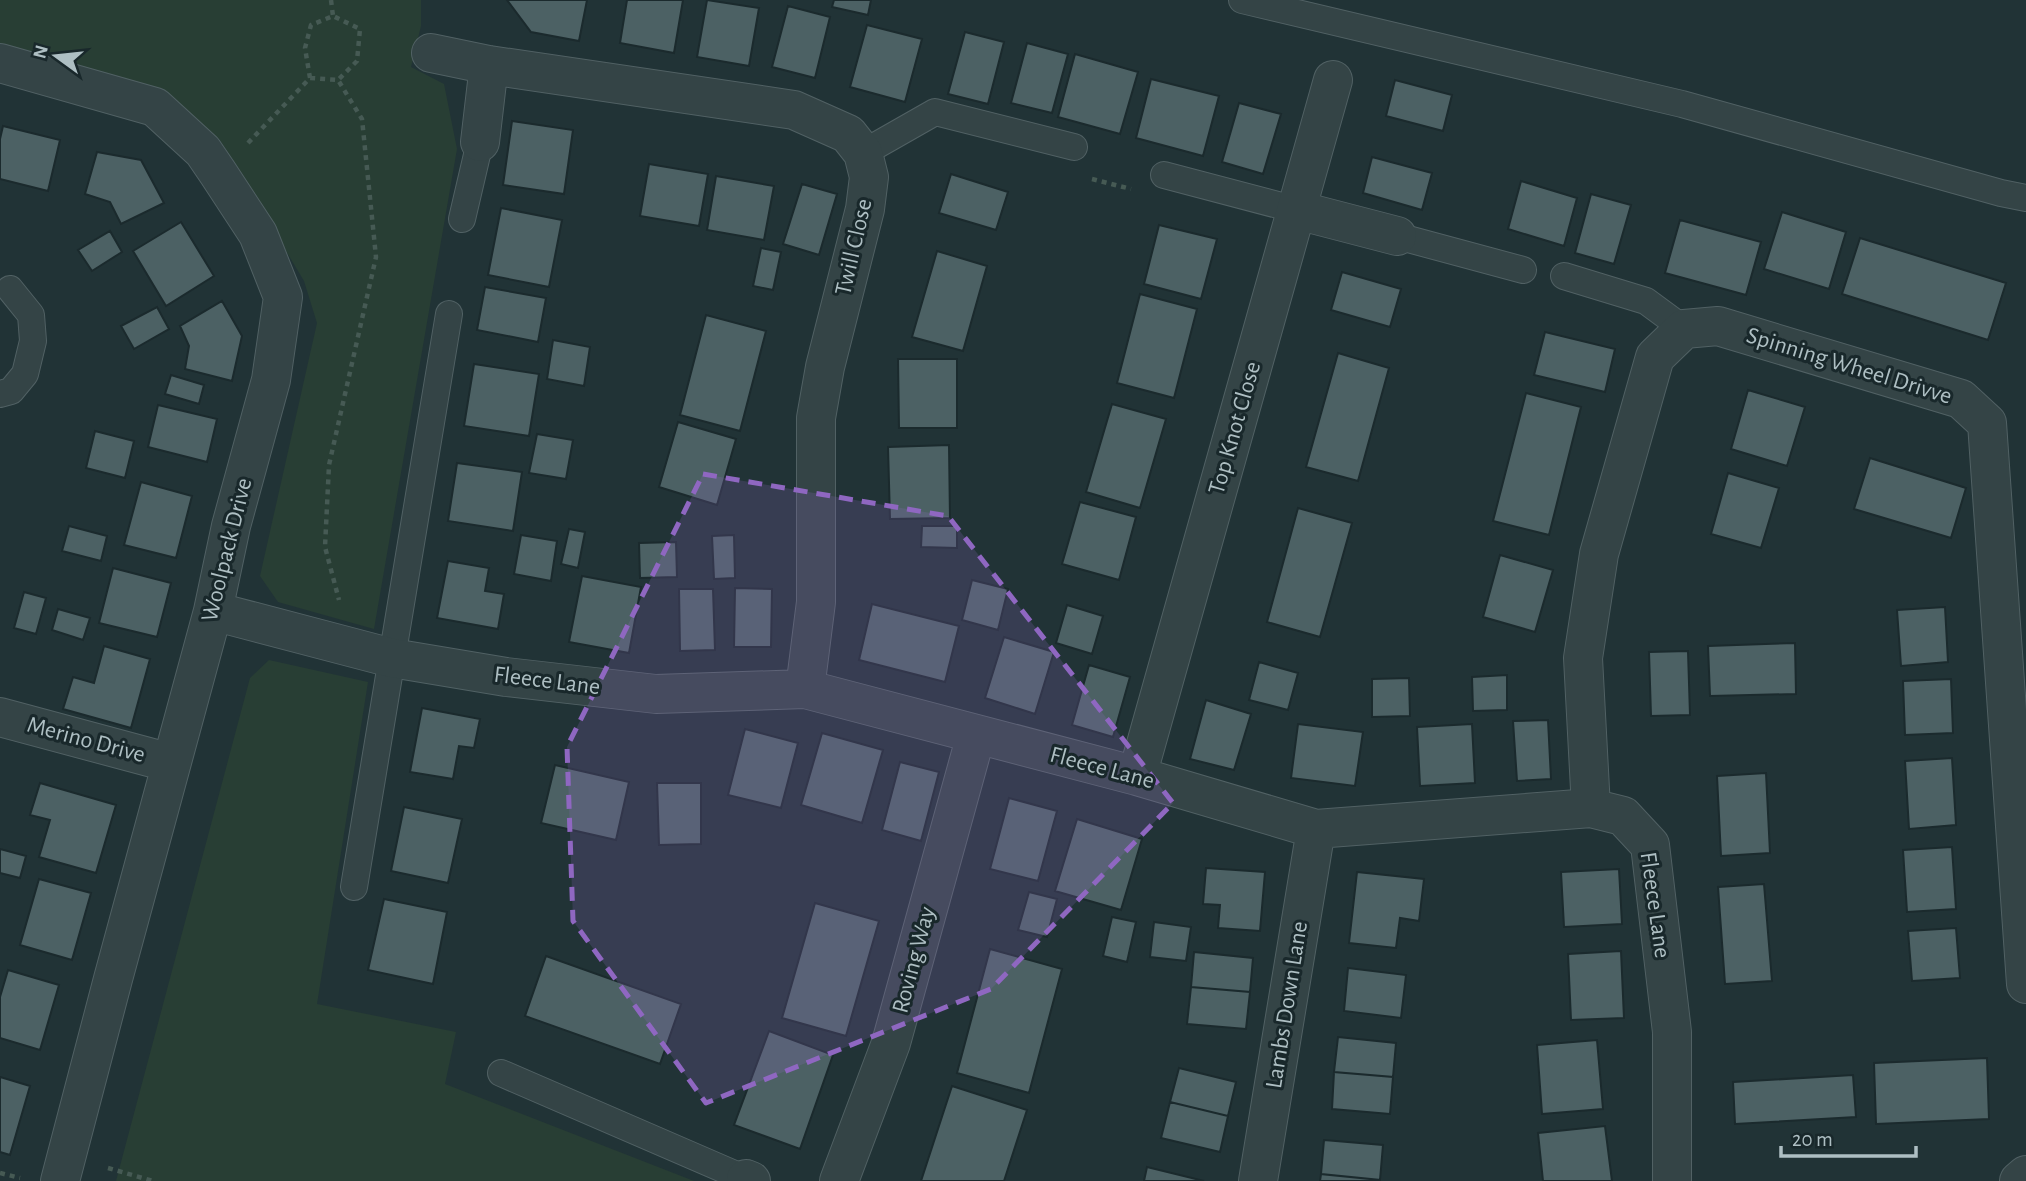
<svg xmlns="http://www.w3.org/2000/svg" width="2026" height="1181" font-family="'Alegreya Sans',sans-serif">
<rect width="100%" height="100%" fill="#213336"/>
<path fill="#283e34" d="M 0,0 L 421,0 L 421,26 L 411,67 L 444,84 L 457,149 L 374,629 L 278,602 L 260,576 L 317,323 L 304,281 L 219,139 L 152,94 L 0,49 Z
M 269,660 L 368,682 L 317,1004 L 456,1032 L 445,1084 L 694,1181 L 116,1181 L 250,678 Z"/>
<path fill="#4c6164" stroke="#1b2a2d" stroke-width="2" d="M 507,0 L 587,0 L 579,41 L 531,32 Z
M 627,0 L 683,0 L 674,53 L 620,43 Z
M 707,0 L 759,8 L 749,66 L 697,57 Z
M 834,0 L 871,0 L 868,15 L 832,7 Z
M 788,6 L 830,17 L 815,78 L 772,67 Z
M 867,25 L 922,39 L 905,102 L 850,87 Z
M 965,32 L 1004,42 L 988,104 L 948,94 Z
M 1027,43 L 1068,54 L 1052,113 L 1011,103 Z
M 1075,54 L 1138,72 L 1120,134 L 1058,117 Z
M 1151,79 L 1219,96 L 1203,156 L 1136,138 Z
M 1395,80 L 1452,95 L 1443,131 L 1386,116 Z
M 1239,103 L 1281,114 L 1263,174 L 1222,162 Z
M 512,121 L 573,130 L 564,194 L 503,185 Z
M 3,126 L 60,140 L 48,191 L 0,179 L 0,139 Z
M 97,152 L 141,160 L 164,203 L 121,224 L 110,202 L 85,194 Z
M 1372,157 L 1432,173 L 1422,210 L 1363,193 Z
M 649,164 L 708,174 L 699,226 L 640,216 Z
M 951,174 L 1008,192 L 996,230 L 939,213 Z
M 716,176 L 774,186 L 764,240 L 707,230 Z
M 1521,181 L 1577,198 L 1564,246 L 1508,229 Z
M 802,184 L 837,194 L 819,255 L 783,244 Z
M 1591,194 L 1631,205 L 1614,264 L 1575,253 Z
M 501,208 L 562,220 L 549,287 L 488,275 Z
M 1782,212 L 1846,232 L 1829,289 L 1764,269 Z
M 1680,220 L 1761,242 L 1746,295 L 1665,273 Z
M 181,222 L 214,276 L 166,306 L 133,251 Z
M 1159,225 L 1217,239 L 1201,299 L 1144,284 Z
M 110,231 L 122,252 L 92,271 L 78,250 Z
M 1860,238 L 2006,283 L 1988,340 L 1842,294 Z
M 761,248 L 781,252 L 773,290 L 753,286 Z
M 937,251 L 987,266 L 963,351 L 912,337 Z
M 1342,272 L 1401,289 L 1390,327 L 1331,310 Z
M 485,287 L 546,298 L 538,342 L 477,330 Z
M 1140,294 L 1197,309 L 1174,398 L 1117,383 Z
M 222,301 L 242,336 L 232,381 L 185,369 L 189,346 L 180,326 Z
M 157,307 L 169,329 L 134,349 L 121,326 Z
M 706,315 L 766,331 L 740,431 L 680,415 Z
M 1545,332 L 1615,349 L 1605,392 L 1534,375 Z
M 553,340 L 590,347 L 584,386 L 547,379 Z
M 1338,353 L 1389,368 L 1358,481 L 1306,467 Z
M 898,359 L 957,359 L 957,428 L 899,428 Z
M 474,364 L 539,374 L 529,436 L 464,426 Z
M 171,375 L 204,385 L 199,404 L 165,394 Z
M 1748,390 L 1805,407 L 1787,466 L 1731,449 Z
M 1526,393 L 1581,407 L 1549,535 L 1493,521 Z
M 1112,404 L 1166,419 L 1140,508 L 1086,492 Z
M 158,405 L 217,419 L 207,462 L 148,447 Z
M 678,422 L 736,439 L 717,505 L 659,487 Z
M 95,431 L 134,441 L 125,478 L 86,468 Z
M 537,434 L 573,440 L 566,479 L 529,473 Z
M 949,445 L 950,518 L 890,519 L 888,447 Z
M 1870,458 L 1966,488 L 1951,538 L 1854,509 Z
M 457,463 L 522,472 L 513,531 L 448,521 Z
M 1728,473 L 1779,488 L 1761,548 L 1711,534 Z
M 141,482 L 192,496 L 176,558 L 124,545 Z
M 1080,502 L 1136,517 L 1119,580 L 1062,564 Z
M 1298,508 L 1352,523 L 1320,637 L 1267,622 Z
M 69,526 L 107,536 L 101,561 L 62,551 Z
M 922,526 L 957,526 L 957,548 L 921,547 Z
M 569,529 L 585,532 L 578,568 L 561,564 Z
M 521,535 L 557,541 L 551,581 L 514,574 Z
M 734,535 L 735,578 L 714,579 L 712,536 Z
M 676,542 L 677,577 L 640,578 L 639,543 Z
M 1500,555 L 1553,570 L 1535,632 L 1483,617 Z
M 448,561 L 489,568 L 485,591 L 504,594 L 498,629 L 437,618 Z
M 113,568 L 171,583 L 157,637 L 99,623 Z
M 582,576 L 641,587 L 629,653 L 569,642 Z
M 972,580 L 1008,589 L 998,630 L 962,620 Z
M 735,588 L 772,589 L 771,647 L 734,647 Z
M 679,589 L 713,589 L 715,650 L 680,651 Z
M 24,592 L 46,598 L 36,634 L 14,628 Z
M 872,604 L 959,626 L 945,682 L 859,660 Z
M 1067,605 L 1103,616 L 1092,654 L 1056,643 Z
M 1945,607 L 1948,662 L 1901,666 L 1897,610 Z
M 58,609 L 90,618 L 83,640 L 52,630 Z
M 1004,637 L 1054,652 L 1035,714 L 985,698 Z
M 1795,643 L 1796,694 L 1710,696 L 1708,646 Z
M 104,646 L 150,659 L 131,728 L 63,709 L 73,677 L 94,683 Z
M 1688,651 L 1690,715 L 1651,716 L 1649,652 Z
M 1259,662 L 1298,673 L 1288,710 L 1249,700 Z
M 1089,665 L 1130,677 L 1113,737 L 1072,725 Z
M 1507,675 L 1507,710 L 1473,711 L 1472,677 Z
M 1409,678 L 1410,716 L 1372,717 L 1372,679 Z
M 1951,679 L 1953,733 L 1905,735 L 1903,681 Z
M 1206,700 L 1251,714 L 1234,770 L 1190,759 Z
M 422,708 L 480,719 L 474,748 L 459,746 L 453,779 L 410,772 Z
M 1548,720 L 1551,779 L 1517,781 L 1513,721 Z
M 1298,724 L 1363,732 L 1355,786 L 1291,778 Z
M 1472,724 L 1475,783 L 1420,786 L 1417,727 Z
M 745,729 L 798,743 L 781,808 L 728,795 Z
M 822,733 L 883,750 L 862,823 L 801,805 Z
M 1952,758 L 1956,825 L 1909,829 L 1905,761 Z
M 900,762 L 939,772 L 921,841 L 882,830 Z
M 555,765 L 629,782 L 616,840 L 541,823 Z
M 1766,773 L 1770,853 L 1721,856 L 1717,776 Z
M 40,783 L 116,805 L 96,873 L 39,857 L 50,820 L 30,815 Z
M 657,783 L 701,783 L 701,844 L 659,845 Z
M 1009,798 L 1057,811 L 1038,881 L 990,869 Z
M 404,807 L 462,819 L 448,883 L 391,871 Z
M 1077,819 L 1142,839 L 1121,910 L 1055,891 Z
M 1952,847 L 1956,909 L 1907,912 L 1903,850 Z
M 0,849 L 26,856 L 20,878 L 0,873 Z
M 1206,868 L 1265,872 L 1260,931 L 1218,928 L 1220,905 L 1203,904 Z
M 1619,869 L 1622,924 L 1564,927 L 1561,872 Z
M 1357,872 L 1424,879 L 1419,921 L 1400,918 L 1396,948 L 1349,943 Z
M 39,879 L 91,893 L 72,960 L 20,945 Z
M 1764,884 L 1772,981 L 1725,984 L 1718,887 Z
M 1029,892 L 1057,899 L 1047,937 L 1018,930 Z
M 384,899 L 447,912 L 433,984 L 368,970 Z
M 815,903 L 879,921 L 846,1036 L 782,1018 Z
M 1112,917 L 1136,922 L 1127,962 L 1103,956 Z
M 1154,922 L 1191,927 L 1186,961 L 1150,957 Z
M 1956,928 L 1960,978 L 1912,981 L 1908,931 Z
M 990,949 L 1062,969 L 1029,1093 L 957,1073 Z
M 1621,951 L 1624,1018 L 1571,1020 L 1568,954 Z
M 1194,952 L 1253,958 L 1250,992 L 1191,987 Z
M 546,956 L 681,1004 L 660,1064 L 525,1016 Z
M 1348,968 L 1406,975 L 1401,1018 L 1344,1011 Z
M 8,970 L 59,985 L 40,1050 L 0,1038 L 0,997 Z
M 1191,987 L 1250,992 L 1246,1029 L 1187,1024 Z
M 769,1031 L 833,1055 L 800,1149 L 734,1125 Z
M 1338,1037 L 1396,1043 L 1393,1077 L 1334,1072 Z
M 1597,1040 L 1603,1109 L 1542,1114 L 1537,1045 Z
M 1987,1058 L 1989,1119 L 1876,1124 L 1874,1063 Z
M 1179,1068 L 1236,1082 L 1228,1116 L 1170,1102 Z
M 1334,1072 L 1393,1077 L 1390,1114 L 1332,1109 Z
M 1853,1075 L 1856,1117 L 1735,1124 L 1733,1082 Z
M 0,1077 L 30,1086 L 10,1155 L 0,1152 Z
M 952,1086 L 1027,1110 L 1004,1181 L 921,1181 Z
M 1170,1102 L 1228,1116 L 1220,1152 L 1161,1138 Z
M 1605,1126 L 1612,1181 L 1543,1181 L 1538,1133 Z
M 1324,1140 L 1383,1145 L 1380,1180 L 1321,1174 Z
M 1147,1167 L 1204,1181 L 1144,1181 Z
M 1321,1174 L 1380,1180 L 1380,1181 L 1320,1181 Z"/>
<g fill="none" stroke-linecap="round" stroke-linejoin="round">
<defs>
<path id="lane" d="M 1242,0 L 1682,104 L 2001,193 L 2026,198
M 863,153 L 935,112 L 1074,147
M 1164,175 L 1297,210
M 462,219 L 480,142
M 1397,236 L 1523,270
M 1564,276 L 1646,301 L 1684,329
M 0,394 L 11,391 L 25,374 L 33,341 L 31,315 L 10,289
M 354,887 L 449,314
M 501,1073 L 746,1179"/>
<path id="street" d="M 431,53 L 489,65 L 794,110 L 848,134 L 863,153 L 869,177 L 865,209 L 825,367 L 816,418 L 816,602 L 805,689
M 0,63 L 155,107 L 203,151 L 218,173 L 258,234 L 283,297 L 271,380 L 231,526 L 213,611 L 113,979 L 60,1181
M 480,142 L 489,65
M 1297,210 L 1397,236
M 213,611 L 392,658 L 506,677 L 656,694 L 805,689 L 1137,776 L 1316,829 L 1591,808 L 1623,816 L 1650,845 L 1672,1032 L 1672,1181
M 0,717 L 171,763
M 1137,776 L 1333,80
M 1591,808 L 1583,658 L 1599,554 L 1655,357 L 1684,329 L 1718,326 L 1961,399 L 1987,423 L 2026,984
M 746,1179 L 751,1181
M 839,1181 L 891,1043 L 976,735
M 1258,1181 L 1316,829
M 2019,1181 L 2026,1175"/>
</defs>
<use href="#lane" stroke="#516164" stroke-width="28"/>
<use href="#street" stroke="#516164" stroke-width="40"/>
<path stroke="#465a54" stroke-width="4.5" stroke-dasharray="5 5" stroke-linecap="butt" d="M 331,0 L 333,16
M 310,78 L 305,48 L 311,25 L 333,16 L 360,29 L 357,61 L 338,80
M 248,143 L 310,78 L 338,80 L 362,119 L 376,257 L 329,465 L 325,547 L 339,600
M 1092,179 L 1131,189
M 108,1168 L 153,1181
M 0,1173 L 20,1178"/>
<use href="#lane" stroke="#344446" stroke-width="26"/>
<use href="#street" stroke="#344446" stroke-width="38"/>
</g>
<path fill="#8f67c1" fill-opacity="0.2" stroke="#8f67c1" stroke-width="5" stroke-dasharray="14 9" stroke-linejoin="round" d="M 703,474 L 948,516 L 1173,803 L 991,989 L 706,1103 L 573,921 L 567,747 Z"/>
<g text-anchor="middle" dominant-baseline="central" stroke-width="6" stroke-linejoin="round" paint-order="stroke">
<g font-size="24" fill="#aebfc3" stroke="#19282b">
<text transform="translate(854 247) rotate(-77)">Twill Close</text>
<text transform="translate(1849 366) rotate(17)">Spinning Wheel Drivve</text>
<text transform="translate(1235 428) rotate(-74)">Top Knot Close</text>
<text transform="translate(227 550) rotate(-76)">Woolpack Drive</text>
<text transform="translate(547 681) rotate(7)">Fleece Lane</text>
<text transform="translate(86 740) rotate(15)">Merino Drive</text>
<text transform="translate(1102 768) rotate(15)">Fleece Lane</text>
<text transform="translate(1655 905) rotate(82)">Fleece Lane</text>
<text transform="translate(914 960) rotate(-75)">Roving Way</text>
<text transform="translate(1287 1005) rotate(-81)">Lambs Down Lane</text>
</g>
</g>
<g transform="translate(56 56) rotate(285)" stroke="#19282b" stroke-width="5" paint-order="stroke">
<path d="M0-5L12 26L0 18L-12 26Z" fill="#aebfc3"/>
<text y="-10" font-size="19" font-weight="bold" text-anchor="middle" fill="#aebfc3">N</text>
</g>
<path d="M1781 1146v10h135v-10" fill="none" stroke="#aebfc3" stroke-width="3.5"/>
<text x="1792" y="1146" font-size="21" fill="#aebfc3" stroke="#19282b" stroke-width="5" paint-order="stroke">20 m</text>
</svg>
